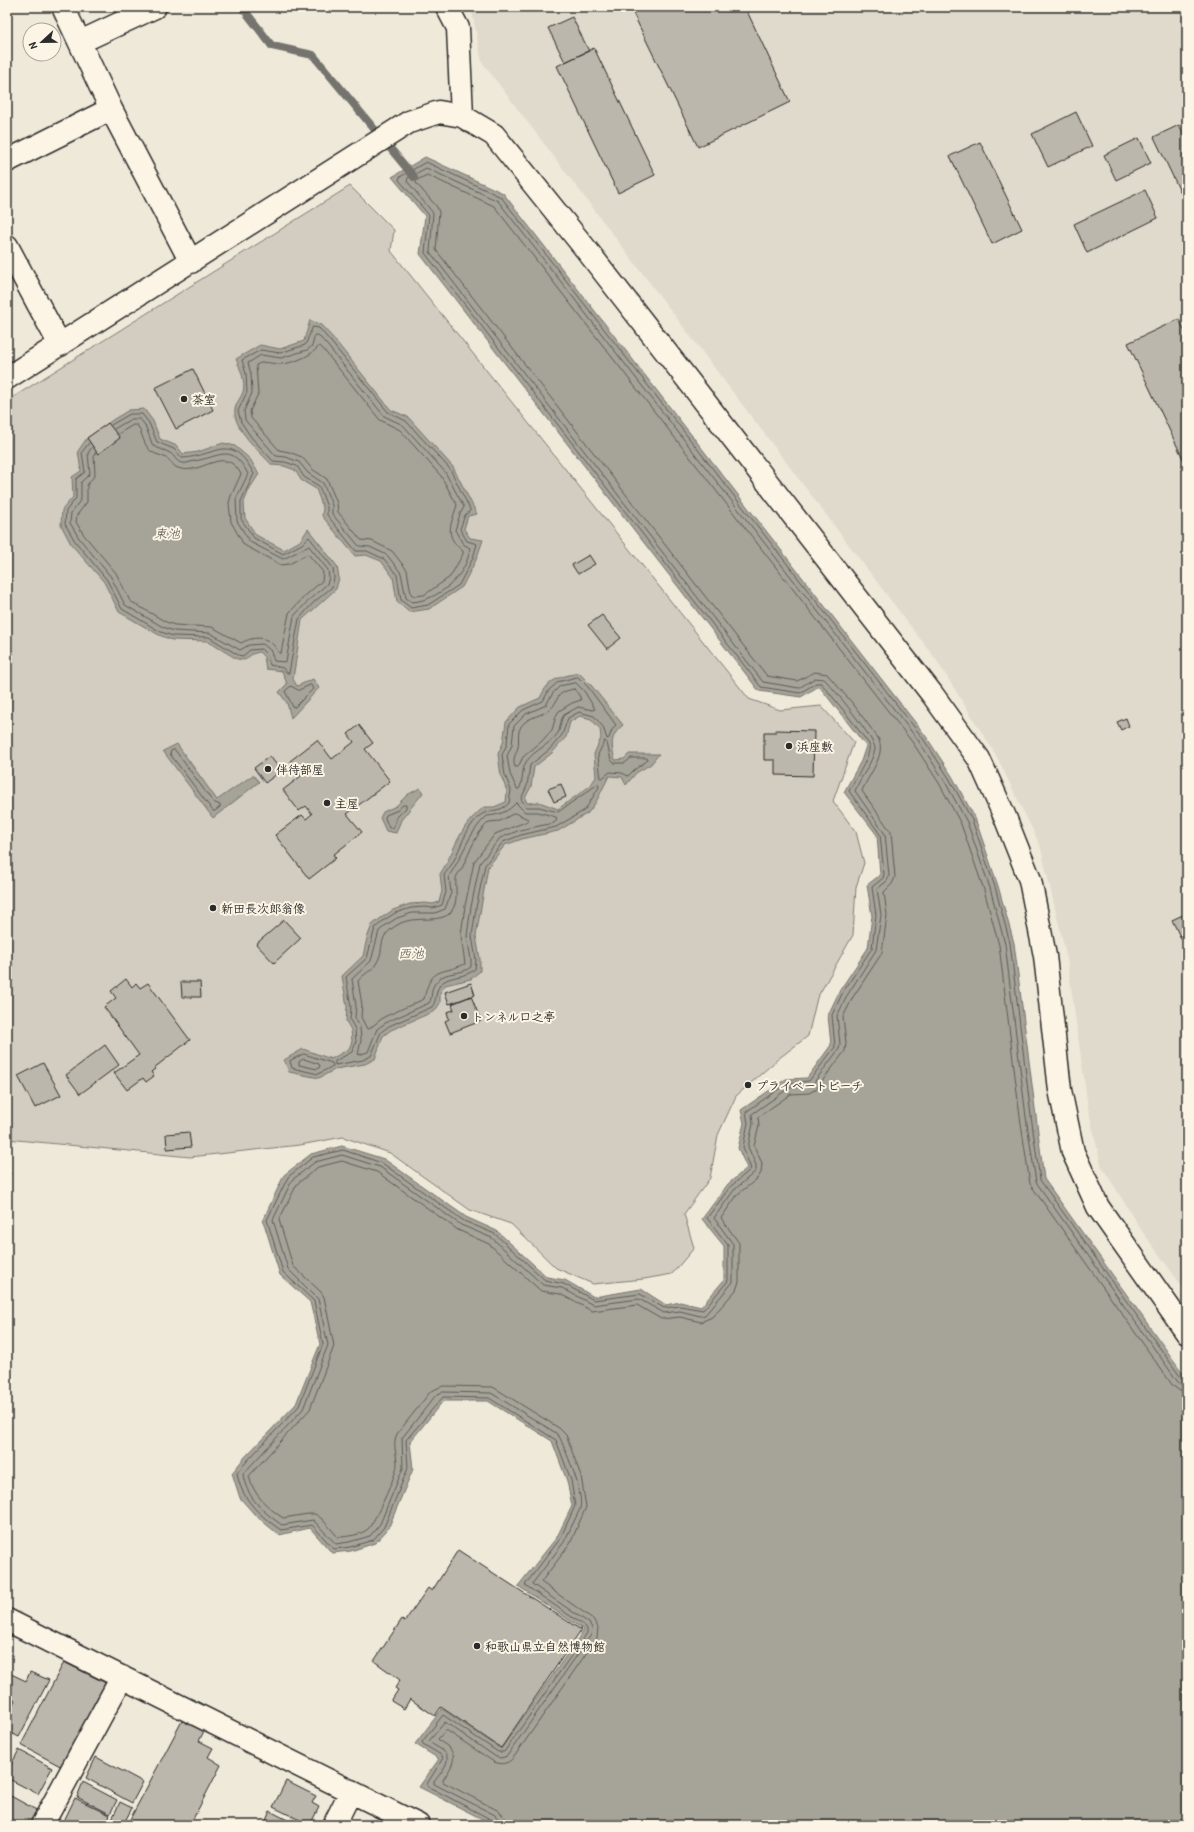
<svg xmlns="http://www.w3.org/2000/svg" width="1194" height="1832" font-family="'Patrick Hand','Klee One',sans-serif">
<rect width="100%" height="100%" fill="#efe9da"/>
<filter id="ink" filterUnits="userSpaceOnUse"><feTurbulence type="fractalNoise" baseFrequency=".025" numOctaves="2"/><feDisplacementMap in="SourceGraphic" scale="8" xChannelSelector="R" yChannelSelector="G"/><feConvolveMatrix kernelMatrix="1 2 1 2 8 2 1 2 1" color-interpolation-filters="sRGB"/></filter>
<g filter="url(#ink)">
<path fill="#e0dacc" d="M 471,7 L 1187,7 L 1187,1293 L 1142,1231 L 1101,1165 L 1088,1107 L 1067,959 L 1040,845 L 996,755 L 937,661 L 482,62 Z"/>
<path fill="#d2cdc0" stroke="#7e7c76" d="M 350,186 L 394,230 L 391,251 L 749,699 L 780,710 L 821,706 L 854,742 L 833,801 L 856,832 L 864,863 L 856,887 L 853,935 L 817,998 L 808,1036 L 778,1059 L 736,1096 L 718,1135 L 710,1178 L 684,1214 L 694,1248 L 672,1274 L 644,1279 L 593,1284 L 556,1268 L 511,1224 L 470,1210 L 390,1153 L 343,1137 L 300,1145 L 190,1157 L 7,1139 L 7,401 Z"/>
<path fill="#a6a399" stroke="#75736d" fill-rule="evenodd" d="M 425,157 L 503,193 L 925,735 L 952,776 L 975,818 L 998,886 L 1014,943 L 1044,1179 L 1187,1379 L 1187,1825 L 494,1825 L 419,1787 L 439,1759 L 415,1744 L 442,1709 L 501,1749 L 584,1630 L 518,1586 L 557,1537 L 572,1506 L 567,1481 L 552,1441 L 488,1401 L 443,1401 L 410,1442 L 413,1469 L 388,1529 L 375,1543 L 351,1551 L 332,1553 L 310,1528 L 279,1535 L 255,1515 L 240,1498 L 232,1473 L 244,1458 L 296,1404 L 320,1344 L 310,1302 L 280,1275 L 263,1220 L 284,1175 L 311,1154 L 342,1146 L 384,1159 L 466,1217 L 497,1231 L 547,1277 L 565,1280 L 594,1297 L 641,1289 L 666,1305 L 680,1302 L 701,1307 L 724,1280 L 724,1246 L 702,1219 L 728,1184 L 747,1168 L 738,1148 L 744,1123 L 741,1110 L 786,1079 L 807,1078 L 831,1045 L 828,1015 L 840,990 L 868,948 L 872,916 L 867,885 L 880,875 L 877,835 L 844,792 L 861,761 L 866,746 L 819,686 L 801,697 L 759,691 L 420,254 L 425,216 L 392,177 Z
M 310,320 L 321,325 L 334,339 L 391,410 L 408,417 L 453,467 L 477,514 L 468,516 L 464,529 L 470,538 L 483,540 L 476,560 L 462,587 L 429,609 L 409,612 L 397,602 L 393,577 L 381,561 L 366,555 L 355,556 L 322,516 L 323,508 L 316,489 L 301,480 L 295,470 L 284,466 L 272,465 C 260,452 232,428 235,409 C 236,402 241,398 243,392 C 246,382 240,368 236,359 L 260,345 L 280,349 L 304,341 Z
M 144,409 L 153,421 L 160,439 L 177,446 L 183,454 L 198,452 L 223,443 L 235,446 L 250,459 L 259,474 L 250,488 L 244,502 L 245,518 L 256,535 L 284,550 L 300,541 L 308,529 L 337,566 L 339,578 L 336,589 L 302,620 L 293,679 L 297,686 L 313,679 L 319,688 L 291,718 L 287,703 L 279,692 L 287,684 L 282,671 L 266,669 L 264,657 L 259,652 L 252,654 L 245,660 L 237,659 L 207,641 L 172,640 L 159,635 L 119,612 L 104,582 L 71,544 L 61,525 L 62,510 L 73,497 L 72,477 L 81,471 L 78,451 L 87,438 L 114,419 L 129,410 Z
M 579,673 L 591,685 L 623,725 C 610,736 611,744 615,760 L 624,759 L 629,754 L 659,754 L 651,764 L 636,773 L 626,785 L 622,777 L 609,776 L 596,802 L 588,813 L 558,831 L 522,839 L 505,845 L 488,867 L 476,936 L 480,959 L 480,971 L 471,979 L 445,985 L 440,993 L 440,1003 L 435,1011 L 391,1030 L 383,1036 L 375,1059 L 365,1064 L 336,1069 L 319,1078 L 289,1072 L 284,1060 L 303,1049 L 331,1059 L 349,1049 L 352,1041 L 351,1030 L 346,1021 L 347,1007 L 342,976 L 363,956 L 367,938 L 372,925 L 381,918 L 393,910 L 410,904 L 425,903 L 433,904 L 439,902 L 442,891 L 440,874 C 450,859 453,847 462,832 C 467,822 476,814 484,807 L 494,807 L 506,802 L 507,791 L 501,776 L 498,754 L 503,743 L 506,722 L 520,707 L 540,698 C 549,678 559,677 579,673 ZM 580,716 L 591,719 L 600,729 L 601,738 L 594,754 L 596,777 L 590,786 L 558,809 L 539,802 L 527,803 L 525,798 L 531,787 L 534,767 L 552,753 L 566,737 L 570,722 Z
M 177,744 L 217,800 L 253,775 L 259,782 L 213,818 L 163,751 Z
M 420,788 L 423,793 L 401,820 L 396,833 L 386,831 L 380,818 L 383,812 L 396,806 L 407,795 Z"/>
<g fill="none" stroke-linecap="round" stroke-linejoin="round">
<path stroke="#5c5b57" stroke-width="1" d="M 313,327 L 319,328 L 331,342 L 388,412 L 406,421 L 450,469 L 470,509 L 470,511 L 465,515 L 460,529 L 467,541 L 477,544 L 473,558 L 459,585 L 428,605 L 411,608 L 401,600 L 397,575 L 384,559 L 367,551 L 356,551 L 327,515 L 327,507 L 319,486 L 304,477 L 297,466 L 285,462 L 273,461 L 251,437 L 241,422 L 238,411 L 247,392 L 246,374 L 242,360 L 261,350 L 280,353 L 305,345 Z
M 315,335 L 318,335 L 327,345 L 384,416 L 403,425 L 445,472 L 464,507 L 460,514 L 455,530 L 463,544 L 470,548 C 467,576 439,600 412,602 L 406,598 L 401,573 L 387,555 L 370,547 L 359,546 L 332,514 L 332,505 L 323,483 L 308,473 L 299,462 L 286,457 L 276,456 L 245,420 L 244,411 L 252,393 L 251,374 L 248,363 L 261,355 L 281,358 L 307,350 L 312,346 Z
M 318,347 L 320,346 L 323,349 L 380,420 L 400,430 L 441,476 L 457,505 C 451,525 443,535 463,551 L 463,554 L 450,577 L 424,595 L 414,596 L 411,594 L 407,570 L 392,551 L 372,541 L 361,540 L 338,512 L 337,503 L 327,479 L 312,469 L 302,457 L 289,452 L 279,450 L 251,418 L 250,411 L 258,394 L 256,365 C 265,360 270,364 280,364 C 291,364 312,356 318,347 Z
M 89,443 L 82,452 L 85,472 L 76,479 L 76,498 L 66,511 L 65,524 L 75,541 L 107,580 L 122,609 L 161,632 L 173,636 L 209,637 L 238,655 L 243,656 L 250,650 L 261,649 L 267,655 L 270,665 L 283,668 L 287,673 L 289,673 L 299,619 L 313,603 L 332,587 L 334,578 L 333,568 L 309,537 L 302,544 L 283,554 L 254,538 L 241,519 L 241,501 L 254,474 C 231,431 218,456 182,458 L 174,449 L 157,442 L 149,423 L 142,414 L 130,414 L 111,425
M 92,447 L 88,453 L 90,474 L 81,482 L 81,499 L 71,513 L 70,523 L 79,538 L 111,577 L 125,605 L 163,627 L 174,631 L 210,633 L 240,650 L 249,645 L 263,644 L 271,651 L 274,661 L 286,662 L 294,616 L 310,599 L 327,584 L 329,578 L 328,570 L 309,546 L 283,559 L 250,542 L 237,521 L 236,499 L 248,474 C 231,442 221,457 194,461 C 190,462 186,464 182,463 C 176,462 175,456 170,453 C 165,450 159,449 153,446 L 145,425 L 140,419 L 131,419 L 114,429
M 96,452 L 94,455 L 95,475 L 87,485 L 87,502 L 77,515 L 76,522 L 84,535 L 116,573 L 130,601 L 166,622 L 175,625 L 212,627 L 241,643 C 256,635 270,636 279,653 L 281,653 L 289,613 L 306,595 L 322,581 L 323,572 L 308,554 L 289,564 L 281,565 L 244,545 L 231,522 L 229,503 L 231,496 L 241,474 C 224,443 201,477 178,468 C 172,466 171,460 166,458 C 162,455 156,455 152,452 C 143,446 143,433 137,425 L 133,425 L 118,434
M 578,677 L 588,687 L 616,725 L 612,730 L 609,738 L 607,739 L 603,727 L 594,716 L 579,712 L 568,718 L 562,735 L 549,750 L 530,765 L 527,786 L 521,799 L 526,807 L 539,807 L 558,812 L 598,784 L 599,787 L 585,810 L 556,827 L 521,835 L 503,842 L 485,865 L 476,908 L 472,936 L 476,960 L 475,969 C 465,978 453,975 443,982 C 434,989 438,999 432,1007 L 389,1026 L 381,1032 L 371,1056 L 363,1060 L 335,1065 L 335,1061 L 352,1052 L 356,1042 L 355,1029 L 350,1020 L 351,1007 L 346,977 L 367,958 L 375,928 L 383,921 L 395,913 L 411,908 L 425,907 L 433,908 L 442,905 L 446,892 L 444,875 C 447,871 451,866 453,862 C 461,847 465,831 477,818 C 488,807 500,814 509,803 L 511,790 L 505,775 L 502,755 L 507,744 L 509,724 L 523,710 L 543,701 L 549,690 L 558,682 Z
M 576,683 L 584,691 L 595,709 L 593,710 L 578,707 L 564,715 C 560,720 561,727 558,733 C 550,745 534,750 526,762 C 521,770 524,781 519,789 L 517,789 L 510,774 L 507,756 L 512,745 L 514,726 L 526,714 L 546,705 L 553,693 L 560,686 Z
M 311,685 L 313,689 L 295,707 L 293,707 L 285,691 L 291,686 L 298,690 Z
M 574,689 L 579,695 L 581,700 L 572,703 L 559,711 L 556,716 L 552,730 L 541,742 L 523,757 L 518,767 L 515,767 C 512,758 516,755 518,747 C 519,742 518,736 519,731 C 523,717 540,717 549,710 C 561,701 552,693 574,689 Z
M 605,741 L 607,743 L 611,760 L 614,763 L 625,763 L 631,758 L 647,758 L 648,760 L 634,770 L 628,776 L 622,773 L 610,772 L 601,779 L 598,755 Z
M 175,750 L 213,802 L 220,805 L 220,807 L 215,811 L 213,811 L 170,754 L 171,751 Z
M 516,803 L 525,812 L 538,812 L 556,817 L 557,820 L 554,823 L 520,830 L 500,838 L 480,863 L 471,907 L 467,936 L 471,960 L 471,967 C 462,975 446,971 438,980 C 428,990 434,996 429,1003 L 387,1022 L 377,1029 L 368,1052 L 358,1055 L 361,1040 L 360,1027 L 355,1018 L 356,1006 L 352,979 L 371,961 L 379,931 L 386,925 L 397,918 L 412,913 L 435,913 L 445,909 L 451,893 L 449,876 C 463,856 468,833 487,816 C 499,815 508,812 516,803 Z
M 403,805 L 406,805 L 406,808 L 397,817 L 393,828 L 389,828 L 385,818 L 386,815 L 398,810 Z
M 515,813 L 528,819 L 528,821 L 495,834 L 474,862 L 465,906 L 461,935 L 465,964 C 440,975 431,966 424,999 L 384,1017 L 369,1029 L 367,1029 L 361,1017 L 362,1005 L 358,981 C 363,974 372,971 376,964 C 387,947 374,938 399,924 C 415,915 441,924 451,912 C 459,901 455,890 456,879 C 456,875 461,871 463,866 C 471,850 475,834 489,822 L 500,821 Z
M 304,1054 L 332,1063 L 333,1066 L 318,1074 L 292,1068 L 290,1061 Z
M 304,1059 L 319,1064 L 320,1067 L 317,1069 L 299,1065 L 299,1062 Z
M 495,1825 L 492,1820 L 427,1786 L 427,1784 L 443,1758 L 441,1755 L 423,1744 L 422,1742 L 443,1715 L 498,1752 L 504,1752 L 587,1633 L 587,1629 L 585,1626 L 525,1585 L 560,1539 L 575,1506 L 571,1480 L 556,1440 L 489,1398 L 443,1397 L 406,1440 L 408,1468 L 384,1527 L 373,1540 L 350,1547 L 334,1549 L 312,1525 L 281,1530 C 260,1516 241,1499 237,1473 L 247,1461 L 299,1406 L 323,1344 L 314,1301 L 283,1272 L 267,1220 L 288,1177 L 313,1157 L 343,1150 L 382,1163 L 464,1221 L 495,1234 L 545,1280 L 564,1284 L 594,1300 L 640,1294 L 664,1308 L 680,1306 L 703,1310 L 728,1281 L 728,1245 L 707,1218 L 730,1187 L 751,1169 L 743,1147 L 748,1123 L 746,1112 L 787,1083 L 809,1081 L 835,1047 L 832,1015 L 843,992 L 872,948 L 876,915 L 872,887 L 883,878 L 884,874 L 880,834 L 849,791 C 854,780 872,756 869,744 L 845,712 L 821,683 L 816,683 L 800,693 L 761,687 L 425,253 L 429,215 L 399,180 L 400,177 L 426,162 L 501,197 L 922,737 L 949,778 L 972,820 L 995,887 L 1010,943 L 1031,1116 L 1040,1180 L 1182,1379 L 1187,1381
M 500,1825 L 499,1820 L 495,1815 L 434,1784 L 434,1782 C 440,1773 455,1759 442,1750 C 438,1747 432,1745 429,1741 L 445,1722 L 496,1757 L 501,1758 L 507,1756 L 591,1635 L 592,1628 L 589,1623 L 532,1584 L 564,1542 L 580,1509 C 584,1491 567,1455 560,1438 L 556,1433 L 491,1393 L 442,1392 L 436,1395 L 402,1438 L 403,1468 L 380,1524 L 370,1536 L 349,1542 L 336,1544 L 313,1520 L 282,1525 C 263,1512 246,1497 243,1474 L 303,1409 L 328,1345 L 318,1299 L 288,1269 L 273,1220 L 292,1180 L 315,1162 L 342,1155 L 380,1167 L 461,1225 L 492,1238 L 543,1285 L 562,1288 L 593,1305 L 639,1299 L 664,1313 L 680,1311 L 700,1316 L 705,1315 L 733,1282 L 733,1244 L 714,1218 L 734,1190 L 756,1171 L 756,1165 L 748,1147 L 753,1124 L 752,1114 L 789,1088 L 812,1085 L 839,1049 L 840,1044 L 837,1016 L 848,994 L 876,950 L 881,915 L 877,889 L 887,881 L 889,876 L 885,834 L 855,791 C 860,777 872,764 875,749 C 876,740 832,686 824,679 L 815,678 L 799,688 L 763,682 L 430,252 L 433,213 L 407,181 L 408,178 L 426,168 L 498,201 L 918,740 L 944,780 L 967,822 L 990,888 L 1005,944 L 1026,1117 L 1036,1182 L 1178,1382 L 1182,1385 L 1187,1386
M 506,1825 L 504,1817 L 499,1811 L 443,1782 L 443,1780 C 449,1770 460,1758 448,1747 C 445,1744 441,1743 438,1739 L 446,1730 L 494,1762 C 502,1765 508,1764 514,1757 L 597,1638 L 598,1627 L 593,1619 L 541,1582 L 570,1544 L 586,1507 L 581,1476 L 566,1435 L 559,1428 L 493,1387 L 443,1386 L 431,1391 L 397,1434 C 392,1444 397,1454 397,1465 C 397,1474 374,1523 368,1529 C 361,1535 347,1537 338,1537 L 322,1519 L 315,1514 L 308,1514 L 283,1518 C 268,1508 253,1495 249,1476 L 310,1409 L 334,1346 L 324,1297 L 321,1292 L 293,1266 L 279,1220 L 297,1184 L 318,1167 L 342,1161 L 377,1172 L 458,1230 L 489,1244 L 541,1291 L 560,1294 L 592,1311 L 637,1305 L 661,1319 L 680,1317 L 701,1322 L 712,1317 L 736,1290 L 739,1282 L 739,1243 L 721,1218 L 738,1194 L 757,1179 L 761,1173 L 762,1163 L 754,1146 L 759,1126 L 758,1117 L 791,1094 L 809,1093 L 816,1089 L 845,1051 L 846,1043 L 843,1017 L 853,997 L 882,953 L 887,915 L 884,892 L 892,884 L 895,877 L 891,832 L 862,791 C 868,775 887,755 878,738 L 854,705 L 827,674 L 815,672 L 797,681 L 767,676 L 436,250 L 439,212 L 437,207 L 416,183 L 417,180 L 427,175 L 494,206 L 913,743 L 939,783 L 961,824 L 984,890 L 999,945 L 1020,1117 L 1030,1184 L 1173,1386 L 1180,1391 L 1187,1392"/>
<path stroke="#75736d" stroke-width="8" d="M 242,7 L 272,46 L 313,55 L 414,177"/>
</g>
<path fill="#bcb7ac" stroke="#2b2b2b" d="M 630,7 L 745,7 L 790,102 L 698,147 Z
M 572,17 L 589,51 L 565,62 L 548,28 Z
M 594,48 L 655,175 L 618,193 L 557,66 Z
M 1076,112 L 1092,146 L 1048,167 L 1032,134 Z
M 1179,125 L 1187,141 L 1187,206 L 1154,137 Z
M 1139,138 L 1151,163 L 1116,180 L 1104,155 Z
M 980,142 L 1022,229 L 992,244 L 950,156 Z
M 1145,190 L 1158,218 L 1087,253 L 1074,224 Z
M 1179,319 L 1187,336 L 1187,467 L 1128,343 Z
M 193,369 L 213,410 L 176,429 L 155,388 Z
M 108,423 L 120,438 L 98,454 L 87,438 Z
M 589,555 L 595,564 L 578,574 L 572,565 Z
M 602,615 L 621,638 L 607,649 L 588,625 Z
M 1126,718 L 1129,726 L 1121,730 L 1117,722 Z
M 359,725 L 373,743 L 365,749 L 390,781 L 347,814 L 362,832 L 333,855 L 336,858 L 309,879 L 275,835 L 302,815 L 306,819 L 312,814 L 306,806 L 299,811 L 283,790 L 301,776 L 290,761 L 317,740 L 332,759 L 354,742 L 348,734 Z
M 776,730 L 814,731 L 813,776 L 775,775 L 775,760 L 764,760 L 764,732 L 776,732 Z
M 270,756 L 281,771 L 265,783 L 254,768 Z
M 561,784 L 566,797 L 554,802 L 548,789 Z
M 1187,913 L 1187,951 L 1172,920 Z
M 284,920 L 301,938 L 274,963 L 256,944 Z
M 126,979 L 132,987 L 136,983 L 140,988 L 148,983 L 190,1040 L 154,1068 L 155,1069 L 151,1072 L 154,1076 L 146,1082 L 143,1078 L 127,1090 L 114,1073 L 139,1055 L 104,1007 L 116,998 L 111,991 Z
M 181,982 L 200,982 L 201,997 L 182,997 Z
M 471,983 L 475,995 L 449,1004 L 445,992 Z
M 471,996 L 481,1021 L 450,1033 L 445,1021 L 449,1019 L 447,1012 L 454,1010 L 452,1004 Z
M 105,1045 L 119,1065 L 80,1094 L 66,1075 Z
M 43,1063 L 61,1095 L 35,1108 L 18,1076 Z
M 189,1132 L 191,1147 L 167,1149 L 166,1134 Z
M 7,1168 L 11,1174 L 7,1177 Z
M 458,1550 L 581,1630 L 501,1748 L 441,1707 L 435,1716 L 410,1699 L 404,1709 L 391,1701 L 398,1690 L 395,1688 L 400,1680 L 374,1661 L 402,1619 L 405,1621 L 428,1588 L 432,1591 Z
M 64,1662 L 108,1684 L 64,1768 L 21,1745 Z
M 7,1672 L 26,1681 L 30,1672 L 49,1680 L 19,1737 L 7,1731 L 7,1710 L 9,1712 L 15,1700 L 10,1698 L 7,1704 Z
M 183,1719 L 204,1731 L 199,1741 L 213,1748 L 208,1757 L 221,1765 L 190,1825 L 127,1825 Z
M 19,1750 L 52,1768 L 38,1794 L 7,1778 L 7,1772 Z
M 96,1757 L 143,1782 L 132,1803 L 86,1778 Z
M 286,1781 L 316,1796 L 312,1803 L 319,1807 L 310,1825 L 273,1807 Z
M 83,1782 L 117,1800 L 110,1814 L 77,1797 Z
M 7,1794 L 42,1813 L 36,1825 L 7,1825 Z
M 75,1798 L 110,1815 L 105,1825 L 62,1825 Z
M 120,1802 L 132,1808 L 123,1825 L 109,1825 Z
M 270,1811 L 297,1825 L 264,1825 Z"/>
<g fill="none" stroke-linecap="round" stroke-linejoin="round">
<defs>
<path id="minor" d="M 63,7 L 111,109 L 191,262
M 447,7 L 458,28 L 462,116
M 80,42 L 155,7
M 7,161 L 111,109
M 7,246 L 60,345
M 7,378 L 409,122 L 439,112 L 462,116 L 494,135 L 589,253 L 932,694 L 979,759 L 1005,817 L 1030,880 L 1045,956 L 1060,1090 L 1073,1152 L 1098,1207 L 1187,1333
M 7,1620 L 418,1825
M 42,1825 L 122,1677
M 334,1825 L 351,1791"/>
</defs>
<use href="#minor" stroke="#2b2b2b" stroke-width="25"/>
<use href="#minor" stroke="#fcf5e5" stroke-width="22"/>
</g>
</g>
<g fill="#2b2b2b" stroke="#fcf5e5" stroke-width="1.5">
<circle cx="184" cy="399" r="4"/>
<circle cx="789" cy="746" r="4"/>
<circle cx="268" cy="769" r="4"/>
<circle cx="327" cy="803" r="4"/>
<circle cx="213" cy="908" r="4"/>
<circle cx="464" cy="1016" r="4"/>
<circle cx="748" cy="1085" r="4"/>
<circle cx="477" cy="1646" r="4"/>
</g>
<g text-anchor="middle" dominant-baseline="central" stroke-width="4" stroke-linejoin="round" paint-order="stroke">
<g font-size="12" font-weight="bold" fill="#2b2b2b" stroke="#fcf5e5" text-anchor="start">
<text x="192" y="399">茶室</text>
<text x="797" y="746">浜座敷</text>
<text x="276" y="769">伴待部屋</text>
<text x="335" y="803">主屋</text>
<text x="221" y="908">新田長次郎翁像</text>
<text x="472" y="1016">トンネル口之亭</text>
<text x="756" y="1085">プライベートビーチ</text>
<text x="485" y="1646">和歌山県立自然博物館</text>
</g>
<g font-size="13" font-style="italic" fill="#565552" stroke="#fcf5e5">
<text x="167" y="533">東池</text>
<text x="411" y="953">西池</text>
</g>
</g>
<rect width="1194" height="1832" fill="none" stroke="#fcf5e5" stroke-width="24"/>
<rect x="12" y="12" width="1170" height="1808" fill="none" stroke="#2b2b2b" stroke-width="1.5" filter="url(#ink)"/>
<g transform="translate(42 42) rotate(248)"><circle r="19" fill="#fcf5e5" stroke="#a8a49b"/>
<path d="M0-3L7 15L0 10L-7 15Z" fill="#2b2b2b"/>
<text y="-6" font-size="11" font-weight="bold" text-anchor="middle" fill="#2b2b2b">N</text>
</g>
</svg>
